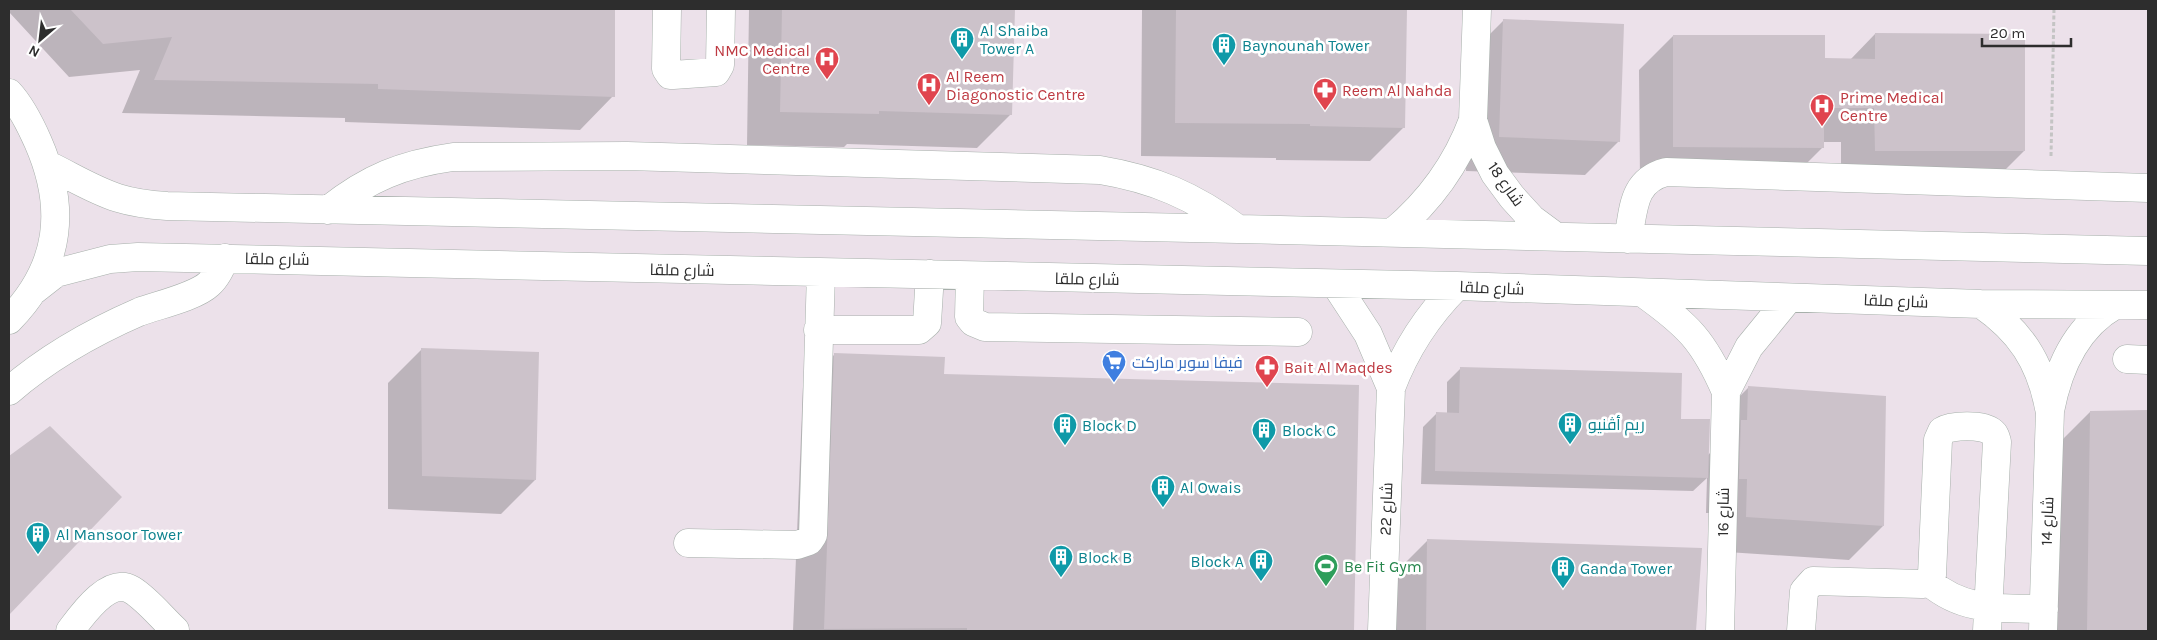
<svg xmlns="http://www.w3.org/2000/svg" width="2157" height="640" font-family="Karla,Cairo,sans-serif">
<rect width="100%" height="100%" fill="#ece1ea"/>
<path fill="#0003" d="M 9,9 L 614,9 L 613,96 L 580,130 L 345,122 L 345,118 L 122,113 L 140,70 L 69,77 L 9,12 Z
M 749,9 L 1013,9 L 1011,114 L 977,148 L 847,144 L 844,147 L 747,145 Z
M 1142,9 L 1406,9 L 1404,127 L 1370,161 L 1276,160 L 1276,158 L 1141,156 Z
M 1503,21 L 1619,141 L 1585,175 L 1466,171 L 1469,55 Z
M 1875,34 L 2024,151 L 1990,185 L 1841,185 L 1841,142 L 1823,142 L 1823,147 L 1789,181 L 1640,181 L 1639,70 L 1673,36 L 1824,60 L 1850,60 Z
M 422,349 L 535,480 L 501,514 L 388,509 L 388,383 Z
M 835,354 L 943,375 L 1358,386 L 1352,631 L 793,631 L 803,386 Z
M 1461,368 L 1680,420 L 1708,455 L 1714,449 L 1714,422 L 1748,388 L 1883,526 L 1849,560 L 1712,551 L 1713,513 L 1706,513 L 1707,478 L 1693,491 L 1421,484 L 1423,427 L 1437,413 L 1447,413 L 1447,382 Z
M 2148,411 L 2148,631 L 2057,631 L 2059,443 L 2090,412 Z
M 50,428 L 121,497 L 9,613 L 9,458 Z
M 1427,541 L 1700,549 L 1695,631 L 1393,631 L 1393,575 Z"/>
<path fill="#ccc2ca" d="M 70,9 L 615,9 L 615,97 L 378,89 L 378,84 L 154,80 L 172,37 L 103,44 Z
M 782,9 L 1015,9 L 1012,115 L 879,111 L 879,114 L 780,112 Z
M 1176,9 L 1407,9 L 1405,128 L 1310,126 L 1310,124 L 1175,123 Z
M 1503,19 L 1624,24 L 1620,142 L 1499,137 Z
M 1875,33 L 2025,34 L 2025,151 L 1875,151 L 1874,108 L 1824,108 L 1824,148 L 1673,147 L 1673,35 L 1825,35 L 1825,58 L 1875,59 Z
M 421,348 L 539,352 L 536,480 L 422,476 Z
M 834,353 L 945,357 L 944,374 L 1359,385 L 1354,631 L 967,631 L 967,628 L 824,629 Z
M 1460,367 L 1682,373 L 1681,419 L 1710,419 L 1708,478 L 1435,471 L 1436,412 L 1459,413 Z
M 1748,386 L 1886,396 L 1884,526 L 1746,517 L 1747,479 L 1739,479 L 1741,420 L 1747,420 Z
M 2148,410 L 2148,631 L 2087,631 L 2090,411 Z
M 50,426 L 122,497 L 9,615 L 9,456 Z
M 1427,539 L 1702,548 L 1696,631 L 1426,631 Z"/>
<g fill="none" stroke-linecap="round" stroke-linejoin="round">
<defs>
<path id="minor" d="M 667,9 L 666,69 L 670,75 L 673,75 L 716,72 L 720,65 L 721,9
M 1477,9 L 1473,120 L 1482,148 L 1495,174 L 1512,197 L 1532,219 L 1555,236
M 9,93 C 21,106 31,126 38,142 C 67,208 61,267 9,320
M 48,165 C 71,176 93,190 118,198 C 134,203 151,205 167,206 L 1238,229 L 2148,251
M 328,210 C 368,178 403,164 453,157 L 627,156 L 1100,170 C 1154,179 1194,196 1238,229
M 1393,232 C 1430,201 1456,166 1473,120
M 1628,239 C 1634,209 1632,181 1666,172 L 2148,188
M 970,276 L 969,317 L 973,322 L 985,327 L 1298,332
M 1336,285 L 1368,334 L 1391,388
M 33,291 L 56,273 L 110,259 L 138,257 L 1457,286 L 1981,304 L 2148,305
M 1643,293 C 1688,325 1704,341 1726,392
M 1981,304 C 2020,331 2040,361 2049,408
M 818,330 L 919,330 L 927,323 L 930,274
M 2127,359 L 2148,360
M 9,391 C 47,358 93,332 139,312 C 158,305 195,297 209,284 C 217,277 221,267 225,258
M 688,543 L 797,545 L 809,541 L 813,535 L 821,273
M 1929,582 C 1964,612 2001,608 2044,609
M 70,631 C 82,615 109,576 132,590 C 148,600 161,617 175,630 L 173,631
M 1382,631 L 1391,388 C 1406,348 1427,316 1457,286
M 1720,631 L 1726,392 L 1749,347 L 1789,298
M 1801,631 L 1804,591 L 1813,581 L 1922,584 L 1929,582 L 1932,575 L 1938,440 L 1942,431 C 1951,425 1983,424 1992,432 C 1995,434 1996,438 1997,442 L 1987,631
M 2043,631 L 2050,411 C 2058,369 2076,327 2115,305"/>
</defs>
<use href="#minor" stroke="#a7b0ab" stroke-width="29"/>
<path stroke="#c4c4c4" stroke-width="3" stroke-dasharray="4 2.5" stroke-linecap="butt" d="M 2051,156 L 2054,9"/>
<use href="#minor" stroke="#fff" stroke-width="28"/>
</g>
<defs>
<symbol id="building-pin" viewBox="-11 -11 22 30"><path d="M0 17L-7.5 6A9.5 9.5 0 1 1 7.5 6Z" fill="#0f9aa8" stroke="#fff"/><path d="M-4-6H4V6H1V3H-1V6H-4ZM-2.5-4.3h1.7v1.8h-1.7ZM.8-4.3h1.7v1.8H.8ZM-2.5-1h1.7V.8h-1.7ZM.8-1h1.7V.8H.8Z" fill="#fff"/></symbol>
<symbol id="hospital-pin" viewBox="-11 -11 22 30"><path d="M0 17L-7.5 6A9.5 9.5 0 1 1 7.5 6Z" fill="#e0444e" stroke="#fff"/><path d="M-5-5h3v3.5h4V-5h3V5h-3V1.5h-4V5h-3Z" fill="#fff"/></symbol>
<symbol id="pharmacy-pin" viewBox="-11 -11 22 30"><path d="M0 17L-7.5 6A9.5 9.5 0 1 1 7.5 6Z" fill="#e0444e" stroke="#fff"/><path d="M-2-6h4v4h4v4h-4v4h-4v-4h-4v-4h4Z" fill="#fff"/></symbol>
<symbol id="supermarket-pin" viewBox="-11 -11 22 30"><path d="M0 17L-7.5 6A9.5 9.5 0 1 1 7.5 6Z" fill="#3f7fe0" stroke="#fff"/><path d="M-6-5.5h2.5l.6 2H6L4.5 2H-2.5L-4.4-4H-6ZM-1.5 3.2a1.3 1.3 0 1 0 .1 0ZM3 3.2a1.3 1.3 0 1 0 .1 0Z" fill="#fff"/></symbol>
<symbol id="stadium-pin" viewBox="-11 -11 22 30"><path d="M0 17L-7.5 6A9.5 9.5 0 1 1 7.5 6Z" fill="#2e9e5b" stroke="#fff"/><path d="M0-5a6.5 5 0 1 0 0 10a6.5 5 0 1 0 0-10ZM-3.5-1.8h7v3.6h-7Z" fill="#fff"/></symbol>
</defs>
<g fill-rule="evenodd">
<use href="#building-pin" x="948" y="25" width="28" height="38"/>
<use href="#building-pin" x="1210" y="31" width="28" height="38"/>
<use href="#hospital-pin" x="813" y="45" width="28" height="38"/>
<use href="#hospital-pin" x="915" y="71" width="28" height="38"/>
<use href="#pharmacy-pin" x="1311" y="76" width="28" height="38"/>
<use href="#hospital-pin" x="1808" y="92" width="28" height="38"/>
<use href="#supermarket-pin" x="1100" y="348" width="28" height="38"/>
<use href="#pharmacy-pin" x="1253" y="353" width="28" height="38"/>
<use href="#building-pin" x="1556" y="410" width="28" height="38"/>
<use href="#building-pin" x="1051" y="411" width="28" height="38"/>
<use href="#building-pin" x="1250" y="416" width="28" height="38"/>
<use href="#building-pin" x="1149" y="473" width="28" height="38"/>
<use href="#building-pin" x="24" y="520" width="28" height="38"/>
<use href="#building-pin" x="1047" y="543" width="28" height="38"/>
<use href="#building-pin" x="1247" y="547" width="28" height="38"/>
<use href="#stadium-pin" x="1312" y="552" width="28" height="38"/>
<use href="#building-pin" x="1549" y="554" width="28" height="38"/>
</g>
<g text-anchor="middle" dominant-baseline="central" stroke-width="5" stroke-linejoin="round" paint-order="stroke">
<g font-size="16" fill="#0d838f" stroke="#fff" text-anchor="start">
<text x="980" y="30">Al Shaiba<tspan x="980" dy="18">Tower A</tspan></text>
<text x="1242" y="45">Baynounah Tower</text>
<text x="1588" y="424">ريم أڤنيو</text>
<text x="1082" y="425">Block D</text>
<text x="1282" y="430">Block C</text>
<text x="1180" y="487">Al Owais</text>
<text x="56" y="534">Al Mansoor Tower</text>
<text x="1078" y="557">Block B</text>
<text x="1244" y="561" text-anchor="end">Block A</text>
<text x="1580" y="568">Ganda Tower</text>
</g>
<g font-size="16" fill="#be3a42" stroke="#fff" text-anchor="start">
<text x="810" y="50" text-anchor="end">NMC Medical<tspan x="810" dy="18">Centre</tspan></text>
<text x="946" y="76">Al Reem<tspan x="946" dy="18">Diagonostic Centre</tspan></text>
<text x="1342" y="90">Reem Al Nahda</text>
<text x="1840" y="97">Prime Medical<tspan x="1840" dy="18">Centre</tspan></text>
<text x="1284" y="367">Bait Al Maqdes</text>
</g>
<g font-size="16" fill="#2d2d2d" stroke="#fff">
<text transform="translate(1506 184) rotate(55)">شارع 18</text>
<text transform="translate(277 259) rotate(1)">شارع ملقا</text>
<text transform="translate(682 270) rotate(1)">شارع ملقا</text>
<text transform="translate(1087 279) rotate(1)">شارع ملقا</text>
<text transform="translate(1492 288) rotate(2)">شارع ملقا</text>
<text transform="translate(1896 301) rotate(2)">شارع ملقا</text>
<text transform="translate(1386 509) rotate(-88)">شارع 22</text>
<text transform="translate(1723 512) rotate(-89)">شارع 16</text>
<text transform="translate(2047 521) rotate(-88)">شارع 14</text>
</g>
<g font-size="16" fill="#366cbe" stroke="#fff" text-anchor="start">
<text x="1132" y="362">فيفا سوبر ماركت</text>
</g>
<g font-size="16" fill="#27864d" stroke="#fff" text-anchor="start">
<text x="1344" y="566">Be Fit Gym</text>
</g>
</g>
<rect width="2157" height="640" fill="none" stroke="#2d2d2d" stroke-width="20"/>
<g transform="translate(40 40) rotate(208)" stroke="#ffffff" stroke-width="4" paint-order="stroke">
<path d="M0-4L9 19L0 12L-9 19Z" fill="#2d2d2d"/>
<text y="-8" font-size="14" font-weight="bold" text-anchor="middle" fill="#2d2d2d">N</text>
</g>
<path d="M1982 38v8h89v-8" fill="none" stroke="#2d2d2d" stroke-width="2.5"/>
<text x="1990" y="38" font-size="15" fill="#2d2d2d" stroke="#ffffff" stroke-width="4" paint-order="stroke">20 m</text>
</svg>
